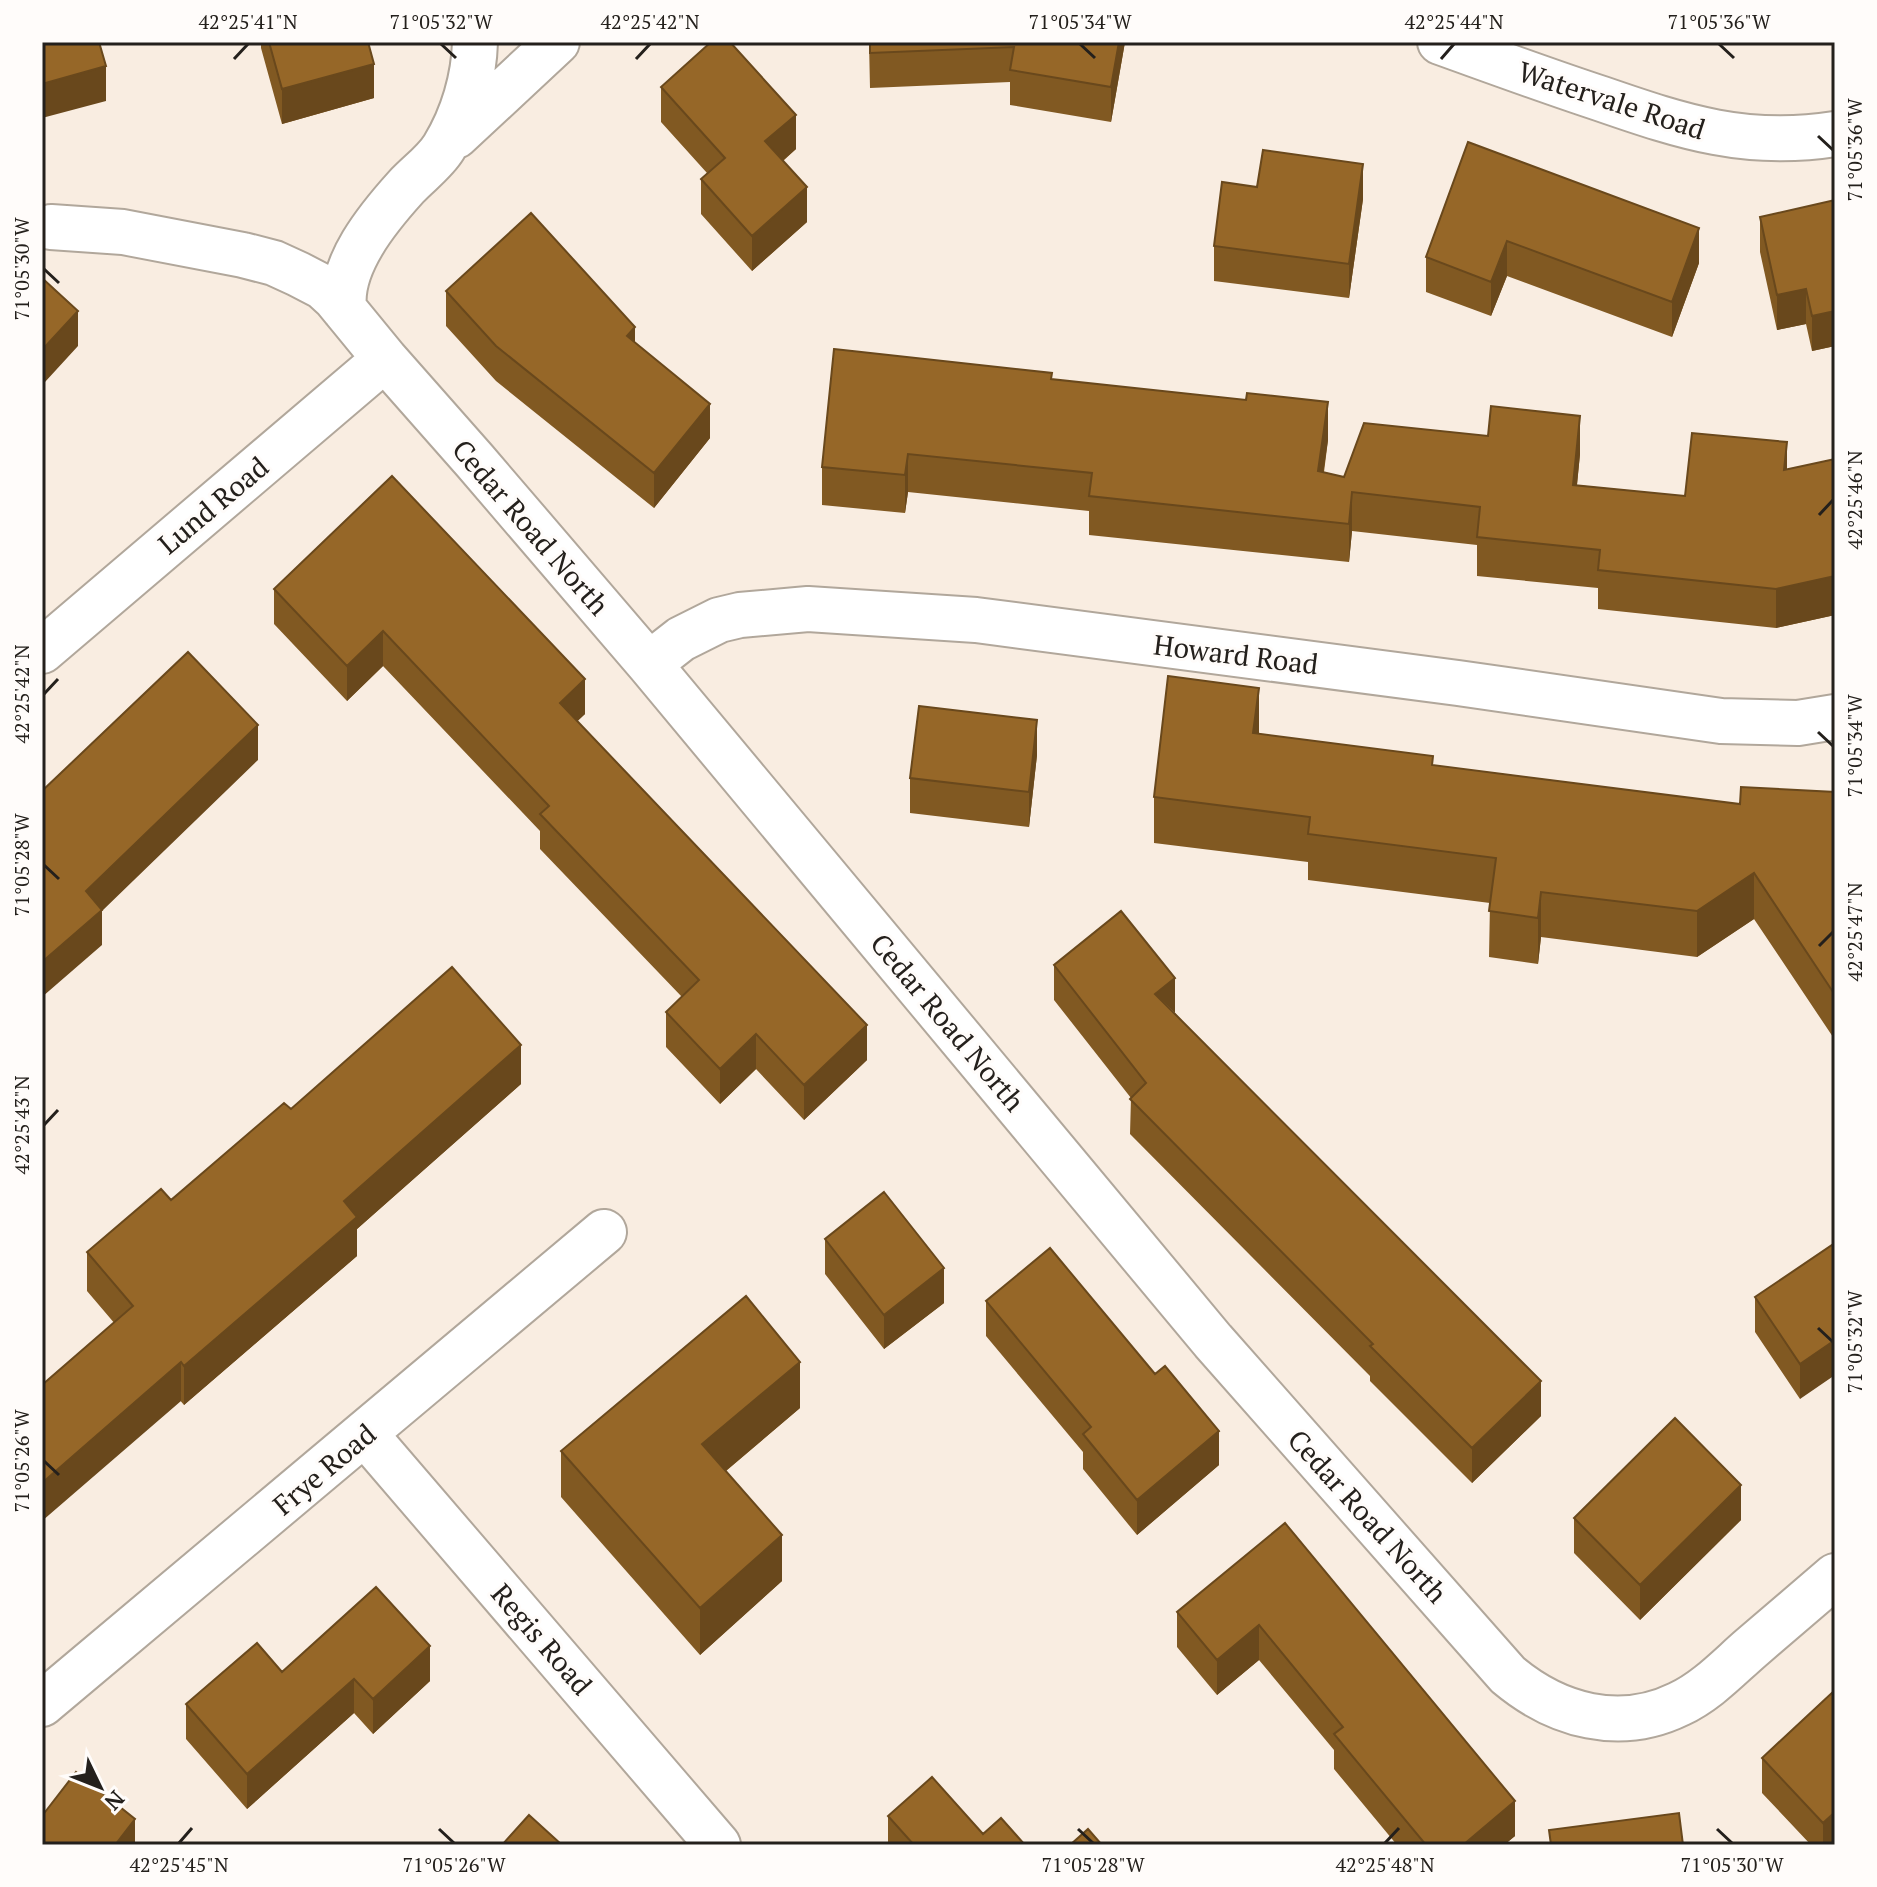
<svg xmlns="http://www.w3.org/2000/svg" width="1877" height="1887" font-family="'PT Serif',serif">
<rect width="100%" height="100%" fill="#f9ede1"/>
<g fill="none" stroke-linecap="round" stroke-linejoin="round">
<defs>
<path id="street" d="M 1440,42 C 1493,61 1547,81 1602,99 C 1683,127 1747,148 1835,134
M 456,136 L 557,42
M 51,227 L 123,232 L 243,255 L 274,263 L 298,274 L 323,287 L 335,298 L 385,359 L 475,461 L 649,664 L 1213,1341 L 1508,1675 C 1557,1716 1620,1733 1679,1704 C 1707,1691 1729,1667 1751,1648 C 1779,1624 1807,1600 1835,1576
M 344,309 C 339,265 378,218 406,187 C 418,174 435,162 444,147 C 463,116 474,78 475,42
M 42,651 L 385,359
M 649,664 L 681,639 L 719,620 L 740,615 L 808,609 L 976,620 L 1458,683 L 1721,721 L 1798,723 L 1835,717
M 365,1434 L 718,1845
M 42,1704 L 604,1232"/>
</defs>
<use href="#street" stroke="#b1a79b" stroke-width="48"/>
<use href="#street" stroke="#fff" stroke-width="44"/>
</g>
<path fill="#815922" d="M 261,42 L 368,42 L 374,98 L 282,124 L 261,48 Z
M 869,42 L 1125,42 L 1111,122 L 1010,105 L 1010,82 L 870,88 Z
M 661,87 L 796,149 L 783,161 L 807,222 L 752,271 L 701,214 L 701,179 L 707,173 L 661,122 Z
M 1468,142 L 1699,263 L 1672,337 L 1507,276 L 1491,316 L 1426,292 L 1426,257 Z
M 1257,187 L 1363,199 L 1349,298 L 1214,281 L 1214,246 Z
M 1835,200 L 1835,346 L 1812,351 L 1806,324 L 1777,330 L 1760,252 L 1760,217 Z
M 446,291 L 635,342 L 710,438 L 654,508 L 496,381 L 446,326 Z
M 1052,380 L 1328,440 L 1324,472 L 1344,477 L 1580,454 L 1577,485 L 1685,496 L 1787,470 L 1835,459 L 1835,615 L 1776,628 L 1598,609 L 1598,588 L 1477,576 L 1477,545 L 1352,531 L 1349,562 L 1089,535 L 1089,511 L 908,492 L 905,513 L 822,505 L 822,467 Z
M 392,476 L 585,714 L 577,721 L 867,1060 L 804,1120 L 756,1069 L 720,1104 L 666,1047 L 666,1012 L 682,997 L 540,849 L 540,831 L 383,666 L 347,701 L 274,624 L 274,589 Z
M 1037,755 L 1029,827 L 910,813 L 910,778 Z
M 1433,765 L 1740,804 L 1835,792 L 1835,1040 L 1754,919 L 1697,957 L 1541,937 L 1538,964 L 1489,957 L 1490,903 L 1308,880 L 1308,862 L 1154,843 L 1154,797 Z
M 1054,965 L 1175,1013 L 1541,1416 L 1472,1483 L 1370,1381 L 1370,1376 L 1130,1134 L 1131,1098 L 1054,1000 Z
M 521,1084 L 357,1229 L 357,1256 L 184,1405 L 87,1291 L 87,1252 L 171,1200 L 291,1109 Z
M 825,1239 L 944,1303 L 884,1349 L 825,1274 Z
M 1835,1243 L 1800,1399 L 1755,1332 L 1755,1297 Z
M 986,1301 L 1155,1374 L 1219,1465 L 1137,1535 L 1083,1469 L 1083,1452 L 986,1336 Z
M 800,1408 L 726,1471 L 782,1581 L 700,1655 L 561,1497 L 561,1451 Z
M 1574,1518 L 1741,1520 L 1640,1620 L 1574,1553 Z
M 1285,1523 L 1515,1836 L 1504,1845 L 1397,1845 L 1334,1769 L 1334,1750 L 1259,1660 L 1217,1695 L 1177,1647 L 1177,1612 Z
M 282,1672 L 430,1681 L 373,1734 L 354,1713 L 247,1809 L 186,1739 L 186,1704 Z
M 1835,1690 L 1835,1845 L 1811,1845 L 1762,1793 L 1762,1758 Z
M 888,1816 L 983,1834 L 1025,1845 L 888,1845 Z"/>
<path fill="#69481c" d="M 1119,42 L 1125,42 L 1111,122 L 1111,87 Z
M 374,64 L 374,98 L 282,124 L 282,89 Z
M 106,66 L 106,101 L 42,118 L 42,84 Z
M 796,115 L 796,149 L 765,176 L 765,141 Z
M 1363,164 L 1363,199 L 1349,298 L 1349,264 Z
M 807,187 L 807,222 L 752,271 L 752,236 Z
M 1699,228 L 1699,263 L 1672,337 L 1672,302 Z
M 1507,241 L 1507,276 L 1491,316 L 1491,282 Z
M 1806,289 L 1806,324 L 1777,330 L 1777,295 Z
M 78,311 L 78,346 L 45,382 L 45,410 L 42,413 L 42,350 Z
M 1835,311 L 1835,346 L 1812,351 L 1812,316 Z
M 635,327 L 635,362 L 627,336 Z
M 1328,402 L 1328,440 L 1318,509 L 1318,471 Z
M 710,404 L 710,438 L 654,508 L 654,473 Z
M 1580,416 L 1580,454 L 1573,524 L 1573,485 Z
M 1787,442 L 1787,481 L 1784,470 Z
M 908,454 L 908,492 L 905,513 L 905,475 Z
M 1352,492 L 1352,531 L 1349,562 L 1349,524 Z
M 1835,576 L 1835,615 L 1776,628 L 1776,589 Z
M 383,631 L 383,666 L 347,701 L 347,666 Z
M 585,679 L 585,714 L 560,738 L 560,703 Z
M 1259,688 L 1259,734 L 1253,779 L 1253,733 Z
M 1037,720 L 1037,755 L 1029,827 L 1029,792 Z
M 258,725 L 258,760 L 102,911 L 102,945 L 42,997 L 42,962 L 86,891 Z
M 1754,873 L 1754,919 L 1697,957 L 1697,911 Z
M 1541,892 L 1541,937 L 1538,964 L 1538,918 Z
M 1175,978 L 1175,1013 L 1155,994 Z
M 867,1025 L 867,1060 L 804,1120 L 804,1085 Z
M 756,1034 L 756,1069 L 720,1104 L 720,1069 Z
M 521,1045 L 521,1084 L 357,1229 L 357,1256 L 184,1405 L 184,1366 L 344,1201 Z
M 944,1268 L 944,1303 L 884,1349 L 884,1315 Z
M 1835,1340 L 1835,1375 L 1800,1399 L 1800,1364 Z
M 181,1362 L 181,1401 L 42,1521 L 42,1483 Z
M 800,1362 L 800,1408 L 702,1491 L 702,1444 Z
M 1541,1381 L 1541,1416 L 1472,1483 L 1472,1448 Z
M 1219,1431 L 1219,1465 L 1137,1535 L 1137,1500 Z
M 1741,1485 L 1741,1520 L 1640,1620 L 1640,1585 Z
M 782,1535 L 782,1581 L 700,1655 L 700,1608 Z
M 1259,1625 L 1259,1660 L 1217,1695 L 1217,1660 Z
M 430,1646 L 430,1681 L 373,1734 L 373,1699 Z
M 354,1679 L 354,1713 L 247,1809 L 247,1774 Z
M 1515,1801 L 1515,1836 L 1504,1845 L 1463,1845 Z
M 1835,1812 L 1835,1845 L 1823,1845 L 1823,1823 Z
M 135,1819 L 135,1845 L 115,1845 Z"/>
<path fill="#966728" stroke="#69481c" stroke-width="2" d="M 42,42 L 99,42 L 106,66 L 42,84 Z
M 269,42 L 368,42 L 374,64 L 282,89 Z
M 711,42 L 730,42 L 796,115 L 765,141 L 807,187 L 752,236 L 701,179 L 725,158 L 661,87 Z
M 870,42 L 1119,42 L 1111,87 L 1010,70 L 1014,47 L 870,53 Z
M 1468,142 L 1699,228 L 1672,302 L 1507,241 L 1491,282 L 1426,257 Z
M 1263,150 L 1363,164 L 1349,264 L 1214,246 L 1222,182 L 1257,187 Z
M 1835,200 L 1835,311 L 1812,316 L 1806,289 L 1777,295 L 1760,217 Z
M 531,213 L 635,327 L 627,336 L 710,404 L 654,473 L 496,346 L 446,291 Z
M 42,278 L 78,311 L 42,350 Z
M 834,349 L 1052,373 L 1051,379 L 1246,400 L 1247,393 L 1328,402 L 1318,471 L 1344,477 L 1364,423 L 1488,436 L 1491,406 L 1580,416 L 1573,485 L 1685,496 L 1692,433 L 1787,442 L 1784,470 L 1835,459 L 1835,576 L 1776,589 L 1598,570 L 1600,550 L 1477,537 L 1480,507 L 1352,492 L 1349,524 L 1089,496 L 1092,473 L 908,454 L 905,475 L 822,467 Z
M 392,476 L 585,679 L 560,703 L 867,1025 L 804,1085 L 756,1034 L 720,1069 L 666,1012 L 699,980 L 540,814 L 549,806 L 383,631 L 347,666 L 274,589 Z
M 188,652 L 258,725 L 86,891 L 102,910 L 42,962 L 42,791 Z
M 1168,676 L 1259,688 L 1253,733 L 1433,756 L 1432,765 L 1740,804 L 1741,787 L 1835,792 L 1835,995 L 1754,873 L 1697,911 L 1541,892 L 1538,918 L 1489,911 L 1496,858 L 1308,834 L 1310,817 L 1154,797 Z
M 919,706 L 1037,720 L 1029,792 L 910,778 Z
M 1121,911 L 1175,978 L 1155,994 L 1541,1381 L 1472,1448 L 1370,1346 L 1373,1344 L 1130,1099 L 1146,1083 L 1054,965 Z
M 452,967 L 521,1045 L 344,1201 L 357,1217 L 184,1366 L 181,1362 L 42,1483 L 42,1385 L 133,1306 L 87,1252 L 161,1189 L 171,1200 L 284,1103 L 291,1109 Z
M 884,1192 L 944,1268 L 884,1315 L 825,1239 Z
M 1835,1243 L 1835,1340 L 1800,1364 L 1755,1297 Z
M 1050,1248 L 1155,1374 L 1165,1366 L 1219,1431 L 1137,1500 L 1083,1434 L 1091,1427 L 986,1301 Z
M 746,1296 L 800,1362 L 702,1444 L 782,1535 L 700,1608 L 561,1451 Z
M 1675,1418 L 1741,1485 L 1640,1585 L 1574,1518 Z
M 1285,1523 L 1515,1801 L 1463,1845 L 1426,1845 L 1334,1734 L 1343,1727 L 1259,1625 L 1217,1660 L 1177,1612 Z
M 376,1587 L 430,1646 L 373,1699 L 354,1679 L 247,1774 L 186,1704 L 257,1643 L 282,1672 Z
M 1835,1690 L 1835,1812 L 1823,1823 L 1762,1758 Z
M 76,1772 L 135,1819 L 115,1845 L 42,1845 L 42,1816 Z
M 932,1777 L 983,1834 L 1001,1818 L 1025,1845 L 914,1845 L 888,1816 Z
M 1679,1813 L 1683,1845 L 1551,1845 L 1549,1830 Z
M 529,1815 L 562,1845 L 502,1845 Z
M 1088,1829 L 1102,1845 L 1070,1845 Z"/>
<path fill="none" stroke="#24201c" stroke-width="3" d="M 441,44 L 456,58M 1080,44 L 1095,58M 1719,44 L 1734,58M 234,59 L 248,44M 636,59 L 650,44M 1441,59 L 1454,44M 1818,136 L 1833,150M 44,269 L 59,283M 1819,515 L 1833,500M 44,694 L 58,679M 1818,732 L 1833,746M 44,865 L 59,879M 1819,946 L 1833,932M 44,1125 L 58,1110M 1818,1328 L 1833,1342M 44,1461 L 59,1475M 439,1829 L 454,1843M 1078,1829 L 1093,1843M 1717,1829 L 1732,1843M 179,1843 L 192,1828M 1385,1843 L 1399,1828"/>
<g text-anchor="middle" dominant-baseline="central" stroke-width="6" stroke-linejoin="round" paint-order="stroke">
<g font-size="28" fill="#24201c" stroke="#fffcfa">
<text transform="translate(1612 100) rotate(18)">Watervale Road</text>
<text transform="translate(213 505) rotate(-40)">Lund Road</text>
<text transform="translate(531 527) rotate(49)">Cedar Road North</text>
<text transform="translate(1236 654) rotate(7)">Howard Road</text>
<text transform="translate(948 1022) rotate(50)">Cedar Road North</text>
<text transform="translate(324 1469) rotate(-40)">Frye Road</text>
<text transform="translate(1368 1516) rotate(48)">Cedar Road North</text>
<text transform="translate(542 1639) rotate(49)">Regis Road</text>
</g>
</g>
<rect width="1877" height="1887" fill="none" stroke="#fffcfa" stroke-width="88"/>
<g transform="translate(100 1787) rotate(133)" stroke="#fffcfa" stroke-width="6" paint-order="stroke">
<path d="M0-6L14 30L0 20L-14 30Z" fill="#24201c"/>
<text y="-12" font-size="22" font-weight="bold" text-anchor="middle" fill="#24201c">N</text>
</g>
<rect x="44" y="44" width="1789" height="1799" fill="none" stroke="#24201c" stroke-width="3"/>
<g font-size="20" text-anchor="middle" fill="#24201c">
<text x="248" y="29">42°25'41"N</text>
<text x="441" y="29">71°05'32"W</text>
<text x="650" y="29">42°25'42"N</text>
<text x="1080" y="29">71°05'34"W</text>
<text x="1454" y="29">42°25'44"N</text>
<text x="1719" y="29">71°05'36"W</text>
<text transform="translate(1855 150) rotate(-90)" y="7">71°05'36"W</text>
<text transform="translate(22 269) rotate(-90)" y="7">71°05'30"W</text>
<text transform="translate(1855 500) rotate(-90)" y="7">42°25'46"N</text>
<text transform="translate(22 694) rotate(-90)" y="7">42°25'42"N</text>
<text transform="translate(1855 746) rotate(-90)" y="7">71°05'34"W</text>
<text transform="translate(22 865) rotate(-90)" y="7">71°05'28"W</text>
<text transform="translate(1855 932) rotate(-90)" y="7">42°25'47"N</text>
<text transform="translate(22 1125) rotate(-90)" y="7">42°25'43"N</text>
<text transform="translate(1855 1342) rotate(-90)" y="7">71°05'32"W</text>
<text transform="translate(22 1461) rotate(-90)" y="7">71°05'26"W</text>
<text x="179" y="1872">42°25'45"N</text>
<text x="454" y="1872">71°05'26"W</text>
<text x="1093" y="1872">71°05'28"W</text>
<text x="1385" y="1872">42°25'48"N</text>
<text x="1732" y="1872">71°05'30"W</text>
</g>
</svg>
